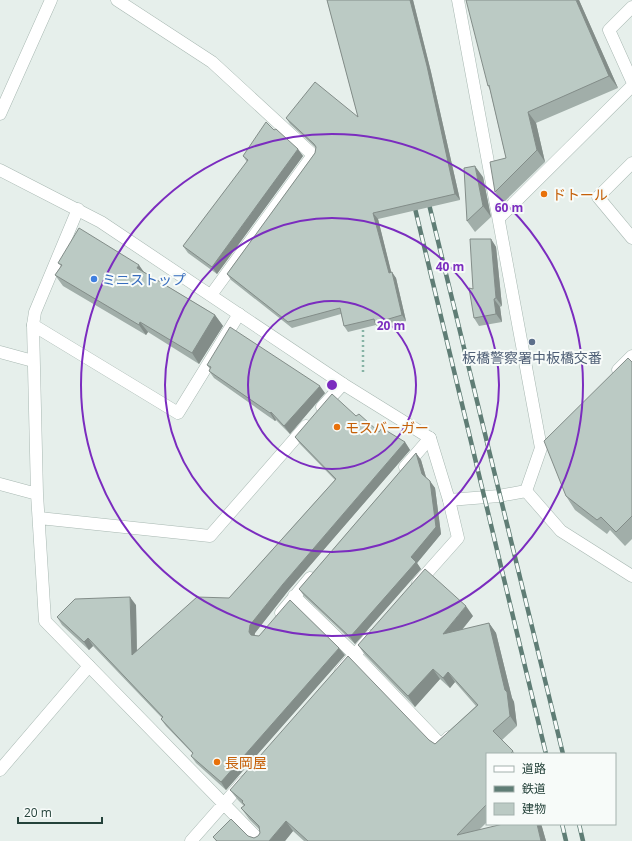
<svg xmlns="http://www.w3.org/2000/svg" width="632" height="841" font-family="'Open Sans','Noto Sans JP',sans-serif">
<rect width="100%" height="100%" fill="#e6efeb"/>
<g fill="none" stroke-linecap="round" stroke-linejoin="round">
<defs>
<path id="service" d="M 632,7 L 609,30 L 632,81
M 632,163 L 598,197 L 632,238
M 499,218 L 632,86
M 33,325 L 178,413 L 239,314
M 0,352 L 33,361
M 405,467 L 430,438
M 294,596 L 355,655 L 441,745 L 449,737
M 281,613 L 310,578
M 0,770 L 89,666"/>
<path id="minor" d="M 117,0 L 212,62 L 313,155 L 211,295
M 458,0 L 541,448 L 526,491
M 0,114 L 51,0
M 78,209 L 35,312 L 33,325 L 37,494 L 45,621 L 260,841
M 618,370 L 632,356
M 322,407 L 343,384
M 0,484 L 37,494
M 526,491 L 561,531 L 632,576
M 39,518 L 210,536 L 306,426
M 418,583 L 458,538 L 449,500 L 499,496 L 526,491
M 341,671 L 371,636
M 191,841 L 243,782"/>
<path id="tertiary" d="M 0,170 L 101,222 L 343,384 L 430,438 L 449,500"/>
</defs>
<use href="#service" stroke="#a8b8b2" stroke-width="13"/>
<use href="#minor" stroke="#a8b8b2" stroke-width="13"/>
<use href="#tertiary" stroke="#a8b8b2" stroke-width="13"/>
<path stroke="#86b3a5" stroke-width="2.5" stroke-dasharray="2 3" stroke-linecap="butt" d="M 363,372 L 363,328"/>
<use href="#service" stroke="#fff" stroke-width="12"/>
<use href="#minor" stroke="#fff" stroke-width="12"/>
<use href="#tertiary" stroke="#fff" stroke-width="12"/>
<defs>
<path id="rail" d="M 427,196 L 563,754
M 413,200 L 546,754
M 562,824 L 566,841
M 579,824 L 583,841"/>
</defs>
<use href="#rail" stroke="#5f7d75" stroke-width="4.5"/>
<use href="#rail" stroke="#f7fbf9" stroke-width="3" stroke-dasharray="9" stroke-linecap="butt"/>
</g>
<path fill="#a1aea9" d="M 327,0 L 413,0 L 431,72 L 460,200 L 378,219 L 391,272 L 396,278 L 406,321 L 379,329 L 376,325 L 348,332 L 344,326 L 341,314 L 292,328 L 231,280 L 227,274 L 315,153 L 316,148 L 290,124 L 286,118 L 358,117 Z
M 579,0 L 618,88 L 536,123 L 545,162 L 503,203 L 495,192 L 506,158 L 490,90 L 488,86 Z
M 274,130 L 303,156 L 217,274 L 188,253 L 183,246 L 247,162 L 243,156 Z
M 483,177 L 491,217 L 475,232 L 467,221 Z
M 491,239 L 496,247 L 502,306 L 500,307 L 502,322 L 479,326 L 474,318 L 473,289 Z
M 58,263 L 144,272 L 215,315 L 223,326 L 199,364 L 148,332 L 146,335 L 63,286 L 55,275 L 61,266 Z
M 632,362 L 632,539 L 625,546 L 610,530 L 607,534 L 575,510 L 566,496 Z
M 207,365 L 325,393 L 290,434 L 276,420 L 275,421 L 214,378 L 209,371 L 210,369 Z
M 356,416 L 379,432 L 405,442 L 410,450 L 288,591 L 255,633 L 254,636 L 345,655 L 226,790 L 196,763 L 191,756 L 193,754 L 166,726 L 161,719 L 162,718 L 93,646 L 89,650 L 62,625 L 57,617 L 136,605 L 137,651 L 229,598 L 335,480 L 300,444 L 295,437 Z
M 416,453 L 421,460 L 426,477 L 435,488 L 441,534 L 417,563 L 421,569 L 355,644 L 304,596 L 299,589 Z
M 473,616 L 462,630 L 489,623 L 496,633 L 512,698 L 514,702 L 517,726 L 502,740 L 513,751 L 515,754 L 487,754 L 487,822 L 479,830 L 503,824 L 541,824 L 542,827 L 546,841 L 304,841 L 293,831 L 285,841 L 216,841 L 213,837 L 248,836 L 254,838 L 258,836 L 260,833 L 260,830 L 249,819 L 241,808 L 244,806 L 238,800 L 230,790 L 429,740 L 435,744 L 476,706 L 455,682 L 450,688 L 440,679 L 415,707 L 365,655 L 358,645 Z"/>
<path fill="#838d89" d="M 410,0 L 413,0 L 431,72 L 460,200 L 455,194 Z
M 576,0 L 579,0 L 618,88 L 609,76 Z
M 528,112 L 536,123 L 545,162 L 537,150 Z
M 298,149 L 303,156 L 217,274 L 212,267 Z
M 475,166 L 483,177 L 491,217 L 483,206 Z
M 373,213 L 378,219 L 393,279 L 389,273 Z
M 491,239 L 496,247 L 502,306 L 496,298 Z
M 139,265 L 146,275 L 137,268 Z
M 392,272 L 396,278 L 406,321 L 402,315 Z
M 494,299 L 500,307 L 502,322 L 496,314 Z
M 215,315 L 223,326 L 199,364 L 192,353 Z
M 140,322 L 148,332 L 146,335 L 139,325 Z
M 320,386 L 325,393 L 290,434 L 284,426 Z
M 271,412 L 276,420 L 275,421 L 270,413 Z
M 405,442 L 410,450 L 288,591 L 255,633 L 254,639 L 249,632 L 250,625 L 283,584 Z
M 416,453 L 421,460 L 427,481 L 422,474 Z
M 430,481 L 435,488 L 441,534 L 417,563 L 421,569 L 355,644 L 350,637 L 411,557 Z
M 130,597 L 136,605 L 137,662 L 132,655 Z
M 466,606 L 473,616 L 450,644 L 443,634 Z
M 489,623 L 496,633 L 512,698 L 514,702 L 517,726 L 510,716 Z
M 88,638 L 93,646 L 89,650 L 84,642 Z
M 339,648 L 345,655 L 226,790 L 221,782 Z
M 433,669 L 440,679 L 415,707 L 408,696 Z
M 448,672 L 455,682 L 450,688 L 443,678 Z
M 286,821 L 293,831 L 285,841 L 269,841 Z
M 537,824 L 541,824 L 542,827 L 546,841 L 541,841 Z"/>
<path fill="#bbcac4" stroke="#838d89" d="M 327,0 L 410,0 L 427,66 L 455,194 L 373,213 L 389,273 L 392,272 L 402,315 L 375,323 L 374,319 L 344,326 L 340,308 L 288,322 L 227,274 L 315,153 L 316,147 L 314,144 L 286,118 L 315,82 L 358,117 Z
M 466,0 L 576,0 L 609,76 L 528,112 L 537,150 L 495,192 L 490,162 L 506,158 L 489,85 L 488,86 Z
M 266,122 L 274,130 L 276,129 L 298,149 L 212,267 L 183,246 L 248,160 L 243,156 Z
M 475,166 L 483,206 L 467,221 L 464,168 Z
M 79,228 L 139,265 L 137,268 L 215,315 L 192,353 L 140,322 L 139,325 L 55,275 L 62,265 L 58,263 Z
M 470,239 L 491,239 L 496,298 L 494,299 L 496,314 L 474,318 L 469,288 L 473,289 Z
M 230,327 L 320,386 L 284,426 L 271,412 L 270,413 L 209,371 L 211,367 L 207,365 Z
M 628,358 L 632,362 L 632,516 L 616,532 L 601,517 L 597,520 L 566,496 L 544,441 Z
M 332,394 L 356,416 L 359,414 L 379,432 L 382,428 L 405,442 L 283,584 L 250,625 L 249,632 L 251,635 L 259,636 L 290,600 L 339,648 L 221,782 L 191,756 L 193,753 L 161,719 L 163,717 L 88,638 L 84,642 L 57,617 L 75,599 L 130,597 L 132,655 L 197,597 L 229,598 L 336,479 L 295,437 Z
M 416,453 L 422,474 L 430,481 L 436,527 L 411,557 L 416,562 L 350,637 L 299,589 Z
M 425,569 L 466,606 L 443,634 L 489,623 L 505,690 L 507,692 L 510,716 L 493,731 L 513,751 L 510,754 L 487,754 L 487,804 L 457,835 L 503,824 L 537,824 L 541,841 L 308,841 L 286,821 L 269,841 L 217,841 L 213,837 L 231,819 L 248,836 L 254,838 L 258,836 L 260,833 L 259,826 L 241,808 L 245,805 L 242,802 L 243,801 L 230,790 L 348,656 L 429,740 L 435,744 L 478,705 L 448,672 L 443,678 L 433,669 L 408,696 L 358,645 Z"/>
<g fill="none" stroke="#7b2cbf" stroke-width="2">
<circle cx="332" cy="385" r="84"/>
<circle cx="332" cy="385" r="167"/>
<circle cx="332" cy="385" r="251"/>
</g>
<g fill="#e8710a" stroke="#f7fbf9" stroke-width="1.5">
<circle cx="544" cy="194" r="4"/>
<circle cx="337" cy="427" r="4"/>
<circle cx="217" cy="762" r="4"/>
</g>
<circle fill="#3f7fe0" stroke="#f7fbf9" stroke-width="1.5" cx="94" cy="279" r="4"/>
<circle fill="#5c6f8a" stroke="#f7fbf9" stroke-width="1.5" cx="532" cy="342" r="4"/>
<g text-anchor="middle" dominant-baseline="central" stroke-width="4" stroke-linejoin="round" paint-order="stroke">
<g font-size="14" fill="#c56008" stroke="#f7fbf9" text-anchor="start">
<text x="552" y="194">ドトール</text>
<text x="345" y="427">モスバーガー</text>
<text x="225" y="762">長岡屋</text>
</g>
<g font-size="14" fill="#366cbe" stroke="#f7fbf9" text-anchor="start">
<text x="102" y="279">ミニストップ</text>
</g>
<g font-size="14" fill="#4e5e75" stroke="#f7fbf9">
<text x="532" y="357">板橋警察署中板橋交番</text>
</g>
</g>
<circle cx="332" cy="385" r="6" fill="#7b2cbf" stroke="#f7fbf9" stroke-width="2"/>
<g font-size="12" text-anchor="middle" font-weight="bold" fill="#7b2cbf" stroke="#f7fbf9" stroke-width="4" stroke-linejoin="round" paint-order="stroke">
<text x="509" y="212">60 m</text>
<text x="450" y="271">40 m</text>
<text x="391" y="330">20 m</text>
</g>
<rect x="486" y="753" width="130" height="72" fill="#f7fbf9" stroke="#a3b1ad"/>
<rect x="494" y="766" width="20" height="6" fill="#ffffff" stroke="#a3b1ad"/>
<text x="522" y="773" font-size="12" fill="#24423a">道路</text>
<rect x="494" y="786" width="20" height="6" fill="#5f7d75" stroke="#a3b1ad"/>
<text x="522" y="793" font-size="12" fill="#24423a">鉄道</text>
<rect x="494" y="803" width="20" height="12" fill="#bbcac4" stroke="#a3b1ad"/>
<text x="522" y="813" font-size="12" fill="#24423a">建物</text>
<path d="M18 817v6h84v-6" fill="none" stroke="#24423a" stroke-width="2"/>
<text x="24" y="817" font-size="12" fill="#24423a" stroke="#f7fbf9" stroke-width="3" paint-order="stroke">20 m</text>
</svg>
